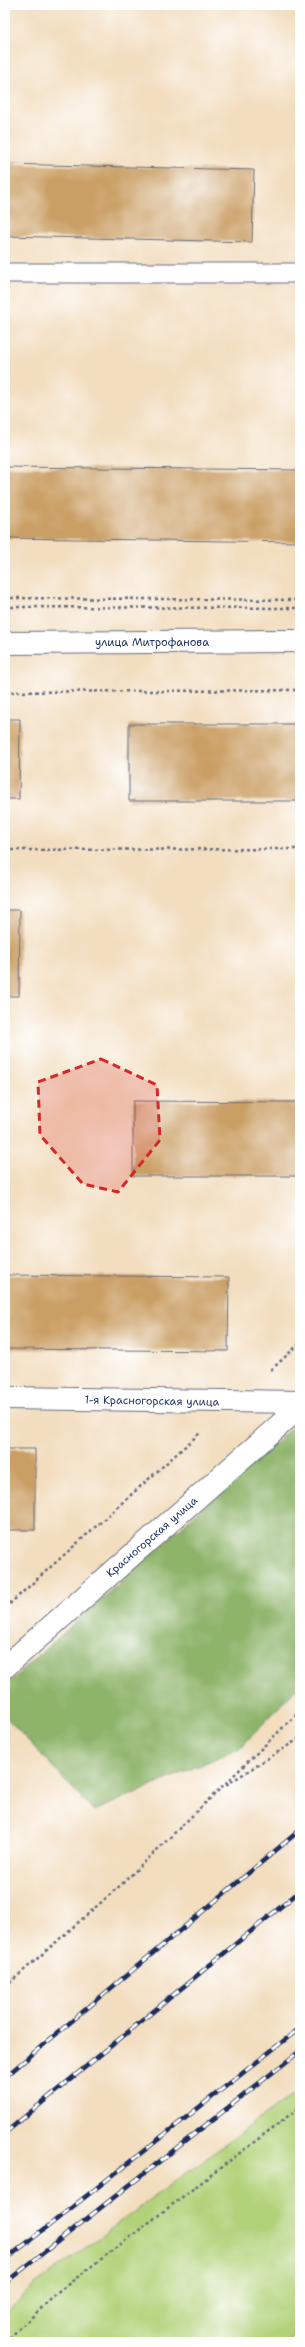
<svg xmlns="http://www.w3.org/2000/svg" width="305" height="2347" font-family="'Shantell Sans',sans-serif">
<rect width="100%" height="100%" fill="#fff"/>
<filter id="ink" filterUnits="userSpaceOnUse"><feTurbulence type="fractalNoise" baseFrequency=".025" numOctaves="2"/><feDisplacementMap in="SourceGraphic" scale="8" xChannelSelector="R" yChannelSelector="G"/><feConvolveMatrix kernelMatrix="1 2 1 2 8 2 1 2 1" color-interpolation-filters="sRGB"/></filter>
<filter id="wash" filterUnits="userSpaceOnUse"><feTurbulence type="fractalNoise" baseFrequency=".012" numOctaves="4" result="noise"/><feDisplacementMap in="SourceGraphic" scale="16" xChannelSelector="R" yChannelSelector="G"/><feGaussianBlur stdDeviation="0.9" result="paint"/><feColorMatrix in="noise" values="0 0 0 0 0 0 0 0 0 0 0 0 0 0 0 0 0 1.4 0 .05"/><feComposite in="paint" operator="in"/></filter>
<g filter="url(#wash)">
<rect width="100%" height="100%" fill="#f2ddbe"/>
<path fill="#b2d279" stroke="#66806c" d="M 300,2089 L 300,2330 L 287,2342 L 5,2342 L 5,2314 L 31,2288 Z"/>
<path fill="#8db469" stroke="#547264" d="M 300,1420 L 300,1685 L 240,1748 L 94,1811 L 5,1716 L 5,1686 Z"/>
<g id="blocks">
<path fill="#ca9f65" d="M 5,164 L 254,170 L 252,242 L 5,236 Z
M 5,467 L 300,470 L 300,542 L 5,538 Z
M 5,719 L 20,719 L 19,799 L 5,799 Z
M 129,724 L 300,724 L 300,801 L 129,801 Z
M 5,910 L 20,910 L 19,996 L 5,996 Z
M 133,1101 L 300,1102 L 300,1176 L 133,1176 Z
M 5,1275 L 229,1277 L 228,1351 L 5,1349 Z
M 5,1449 L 35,1449 L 35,1530 L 5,1530 Z"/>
</g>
</g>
<g filter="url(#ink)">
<use href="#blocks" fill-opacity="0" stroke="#666c80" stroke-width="1"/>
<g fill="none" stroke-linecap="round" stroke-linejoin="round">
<defs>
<path id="service" d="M 5,273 L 300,273"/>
<path id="minor" d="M 5,1398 L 300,1402"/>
<path id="tertiary" d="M 5,1667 L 300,1407"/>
<path id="secondary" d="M 5,643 L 300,641"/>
</defs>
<use href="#service" stroke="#666c80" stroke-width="21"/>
<use href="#minor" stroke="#666c80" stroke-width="24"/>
<use href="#tertiary" stroke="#666c80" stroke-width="24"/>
<use href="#secondary" stroke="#666c80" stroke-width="24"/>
<path stroke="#666c80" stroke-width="2.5" stroke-dasharray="3 3" stroke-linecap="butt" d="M 5,598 L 300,600
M 5,607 L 300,608
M 5,692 L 300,690
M 5,850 L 300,849
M 271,1370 L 300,1343
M 5,1608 L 201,1432
M 226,1785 L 300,1738
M 5,1987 L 123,1883 L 300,1711
M 5,2342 L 62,2289 L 300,2107"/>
<use href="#service" stroke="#fff" stroke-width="19"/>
<use href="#minor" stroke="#fff" stroke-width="22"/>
<use href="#tertiary" stroke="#fff" stroke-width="22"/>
<use href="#secondary" stroke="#fff" stroke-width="22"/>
<defs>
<path id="rail" d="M 5,2077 L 300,1830
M 5,2133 L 300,1891
M 5,2260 L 300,2028
M 5,2283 L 300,2051"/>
</defs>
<use href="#rail" stroke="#1b2f5e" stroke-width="4.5"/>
<use href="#rail" stroke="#fff" stroke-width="3" stroke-dasharray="9" stroke-linecap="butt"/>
</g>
</g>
<path fill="#d62828" fill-opacity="0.2" stroke="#d62828" stroke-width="3" stroke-dasharray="8 5" stroke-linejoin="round" d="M 101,1059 L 157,1085 L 160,1140 L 118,1192 L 83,1184 L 40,1135 L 38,1082 Z"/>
<g text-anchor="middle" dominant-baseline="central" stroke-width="3" stroke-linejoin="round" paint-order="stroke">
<g font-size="11" fill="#1b2f5e" stroke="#fff">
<text x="152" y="642">улица Митрофанова</text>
<text transform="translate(152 1401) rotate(1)">1-я Красногорская улица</text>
<text transform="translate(152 1537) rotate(-41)">Красногорская улица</text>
</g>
</g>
<rect width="305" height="2347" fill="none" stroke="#fff" stroke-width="20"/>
</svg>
